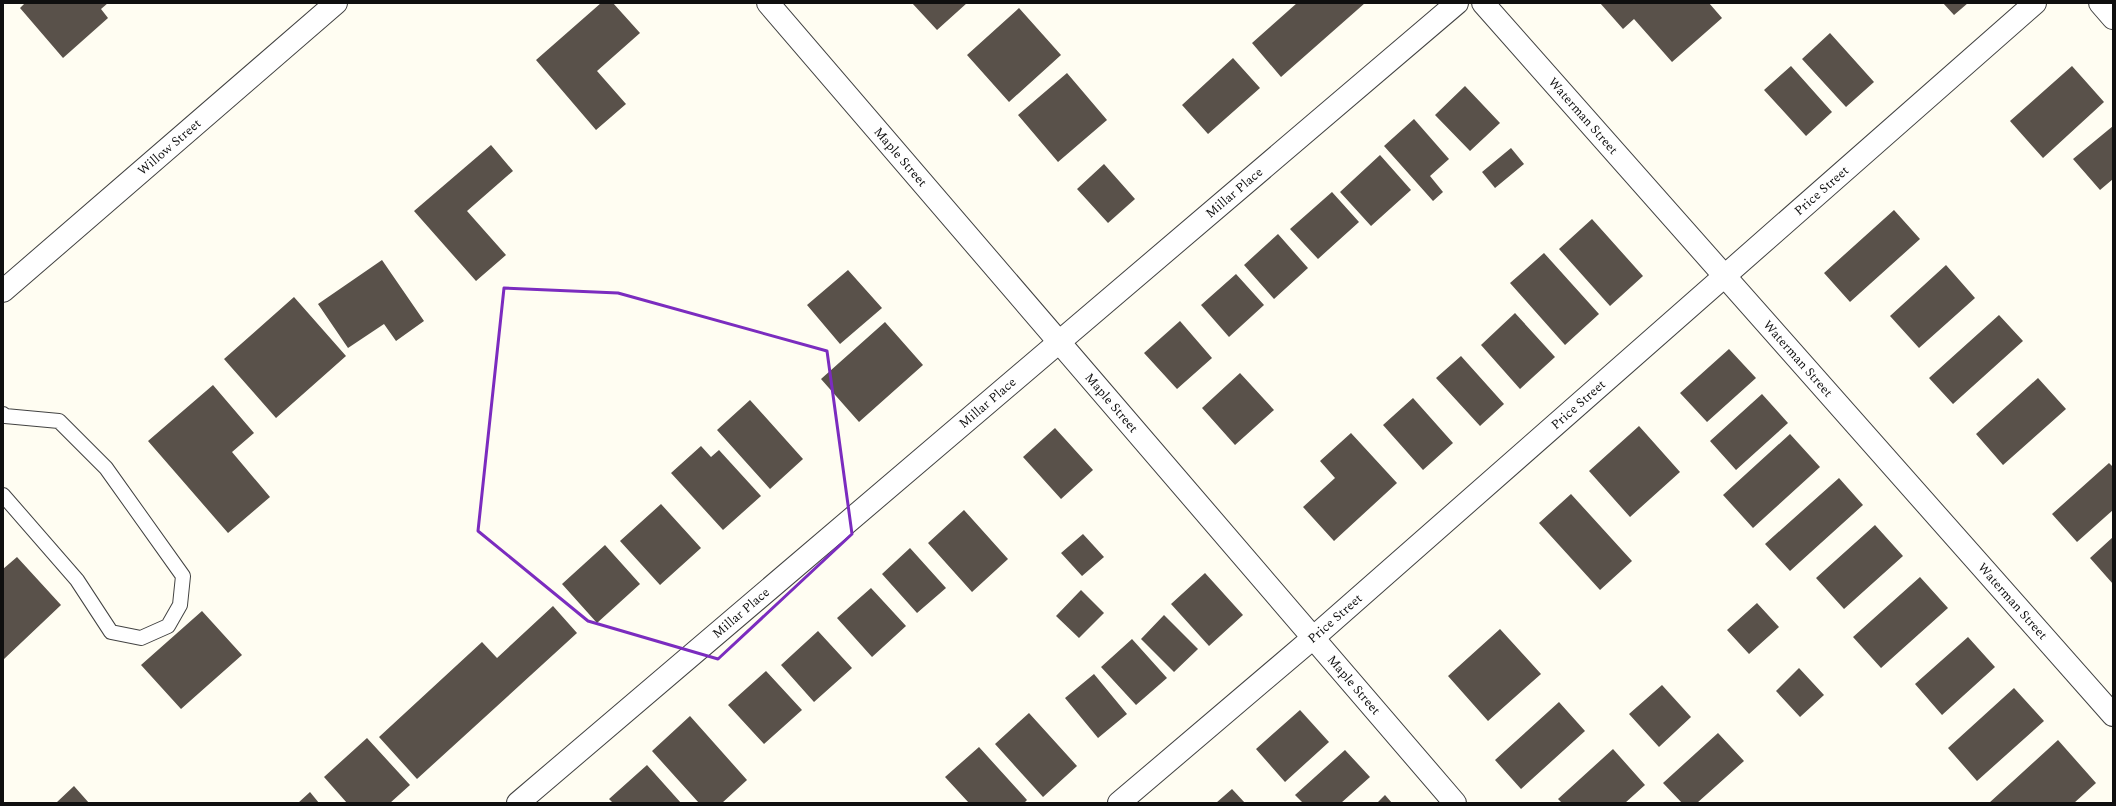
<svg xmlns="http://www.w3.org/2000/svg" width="2116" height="806" font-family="Spectral,serif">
<rect width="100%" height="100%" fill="#fffdf2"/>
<path fill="#59514a" d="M 25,3 L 108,3 L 101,9 L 108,18 L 63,58 L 20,8 Z
M 601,3 L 613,3 L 640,33 L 597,71 L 626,104 L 596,130 L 536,60 Z
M 912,3 L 967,3 L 937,30 Z
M 1297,3 L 1365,3 L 1281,77 L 1252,43 Z
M 1600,3 L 1709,3 L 1722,18 L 1672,62 L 1634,19 L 1623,29 Z
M 1943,3 L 1968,3 L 1954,15 Z
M 1019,8 L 1061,55 L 1009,102 L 967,55 Z
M 1830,33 L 1874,82 L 1846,107 L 1802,59 Z
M 1233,58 L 1260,88 L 1208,134 L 1182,105 Z
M 1791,66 L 1832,112 L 1806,136 L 1764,90 Z
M 2072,66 L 2104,102 L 2043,158 L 2010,121 Z
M 1067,73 L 1107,120 L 1058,162 L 1018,115 Z
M 1465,86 L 1500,123 L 1470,151 L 1435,115 Z
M 1414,119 L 1449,159 L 1430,176 L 1443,192 L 1433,201 L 1384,146 Z
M 2113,126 L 2113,179 L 2100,190 L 2073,159 Z
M 491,145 L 513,171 L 467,211 L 506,255 L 476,281 L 414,211 Z
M 1511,148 L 1524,164 L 1495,188 L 1482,172 Z
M 1380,155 L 1411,190 L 1371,226 L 1340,192 Z
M 1104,164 L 1135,199 L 1108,223 L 1077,189 Z
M 1332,192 L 1359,222 L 1318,259 L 1290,229 Z
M 1894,210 L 1920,239 L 1850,302 L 1824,273 Z
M 1592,219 L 1643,276 L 1610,306 L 1559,249 Z
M 1278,234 L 1308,268 L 1274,299 L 1244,265 Z
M 1544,253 L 1599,314 L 1565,345 L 1510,283 Z
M 382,260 L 424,321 L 396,341 L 384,324 L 348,348 L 318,304 Z
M 1946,265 L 1975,298 L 1919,348 L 1890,316 Z
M 848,270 L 882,308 L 840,344 L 807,305 Z
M 1236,274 L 1264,305 L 1229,337 L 1201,305 Z
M 294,297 L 346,356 L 276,418 L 224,359 Z
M 1515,313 L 1555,357 L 1520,389 L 1481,345 Z
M 1999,315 L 2023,341 L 1953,404 L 1929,378 Z
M 1180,321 L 1212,358 L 1177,389 L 1144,353 Z
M 885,322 L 923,365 L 859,422 L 821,379 Z
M 1729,349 L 1756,378 L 1707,422 L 1680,393 Z
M 1461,356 L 1504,404 L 1480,426 L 1436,378 Z
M 1240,373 L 1274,410 L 1235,445 L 1202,408 Z
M 2038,378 L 2066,409 L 2003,465 L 1976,434 Z
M 213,385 L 254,433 L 232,452 L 270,497 L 228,533 L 148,441 Z
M 1762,394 L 1788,423 L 1736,470 L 1710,441 Z
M 1413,398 L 1453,443 L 1423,470 L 1383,425 Z
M 750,400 L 803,459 L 770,489 L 717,430 Z
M 1639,426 L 1680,472 L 1630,517 L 1589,471 Z
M 1055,428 L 1093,470 L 1061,499 L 1023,457 Z
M 1351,433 L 1397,483 L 1334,541 L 1303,507 L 1335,478 L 1320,461 Z
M 1790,434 L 1820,467 L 1753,528 L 1723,495 Z
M 701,446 L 711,457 L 719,450 L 761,496 L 723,530 L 671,473 Z
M 2109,463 L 2113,467 L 2113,510 L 2077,542 L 2052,514 Z
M 1839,478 L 1863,505 L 1790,571 L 1765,544 Z
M 1571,494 L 1632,561 L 1600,590 L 1539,523 Z
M 661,504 L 701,548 L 660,585 L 620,541 Z
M 964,510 L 1008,559 L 972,592 L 928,543 Z
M 1875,525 L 1903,556 L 1844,609 L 1816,578 Z
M 1083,534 L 1104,557 L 1082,576 L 1061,553 Z
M 2113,537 L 2113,584 L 2090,558 Z
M 605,545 L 640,584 L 597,623 L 562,584 Z
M 910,548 L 946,588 L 917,613 L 882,574 Z
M 17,557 L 61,605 L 3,660 L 3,569 Z
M 1205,573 L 1243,615 L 1209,646 L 1171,604 Z
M 1920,577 L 1948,608 L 1881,668 L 1853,637 Z
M 871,588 L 906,626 L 872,657 L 837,618 Z
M 1081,590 L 1104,613 L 1079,638 L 1056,616 Z
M 1757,603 L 1779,627 L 1749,654 L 1727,630 Z
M 553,606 L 577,633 L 417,779 L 379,737 L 482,642 L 497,658 Z
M 202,611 L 242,655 L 181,709 L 141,665 Z
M 1164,615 L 1198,649 L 1174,672 L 1141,639 Z
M 1500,629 L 1541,674 L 1488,721 L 1448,676 Z
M 818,631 L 852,668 L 814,702 L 781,665 Z
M 1968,637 L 1995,667 L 1942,715 L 1915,684 Z
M 1132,639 L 1167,678 L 1136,705 L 1101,667 Z
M 1799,668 L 1824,695 L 1800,717 L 1776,691 Z
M 766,671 L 802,710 L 764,744 L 728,705 Z
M 1094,674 L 1127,714 L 1098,738 L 1065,698 Z
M 1662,685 L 1691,717 L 1659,747 L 1629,714 Z
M 2014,688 L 2044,721 L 1977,781 L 1948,748 Z
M 1559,702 L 1585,731 L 1521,789 L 1495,760 Z
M 1300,710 L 1329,742 L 1285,782 L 1256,749 Z
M 1029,713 L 1077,766 L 1043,797 L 995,744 Z
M 690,716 L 747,780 L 722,803 L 699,803 L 652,751 Z
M 1718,733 L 1744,761 L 1697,803 L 1682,803 L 1663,783 Z
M 367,738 L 410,785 L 390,803 L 347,803 L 324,777 Z
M 2058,740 L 2096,783 L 2074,803 L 1989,803 Z
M 979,747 L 1027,800 L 1024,803 L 969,803 L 945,777 Z
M 1613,749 L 1645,785 L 1625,803 L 1562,803 L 1558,799 Z
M 1345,750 L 1370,777 L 1341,803 L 1303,803 L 1295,795 Z
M 647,765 L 681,803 L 613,803 L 609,799 Z
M 74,786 L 89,803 L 56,803 Z
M 1232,789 L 1245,803 L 1216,803 Z
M 310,792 L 319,803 L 298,803 Z
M 1385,795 L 1392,803 L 1377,803 Z"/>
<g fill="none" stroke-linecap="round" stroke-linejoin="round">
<defs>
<path id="lane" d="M 3,414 L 5,416 L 59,421 L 106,468 L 183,576 L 180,605 L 168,626 L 141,638 L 111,632 L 77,580 L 3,495"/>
<g id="street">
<path id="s1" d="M 768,3 L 1455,803"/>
<path id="s2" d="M 1483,3 L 2113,715"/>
<path d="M 2100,3 L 2113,18"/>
<path id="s3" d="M 3,291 L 336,3"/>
<path id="s4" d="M 518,803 L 1457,3"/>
<path id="s5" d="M 1119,803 L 1313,638 L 2035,3"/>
</g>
</defs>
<use href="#lane" stroke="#424242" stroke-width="16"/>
<use href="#street" stroke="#424242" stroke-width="24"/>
<use href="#lane" stroke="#fff" stroke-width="14"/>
<use href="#street" stroke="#fff" stroke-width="22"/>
</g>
<path fill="none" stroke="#7b2cbf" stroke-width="3" stroke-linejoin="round" d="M 504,288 L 618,293 L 827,351 L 852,534 L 718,659 L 588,621 L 478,531 Z"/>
<g text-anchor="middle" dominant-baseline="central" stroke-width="4" stroke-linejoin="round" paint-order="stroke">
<g font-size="13" fill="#0f0f0f" stroke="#fff">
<text stroke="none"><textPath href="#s2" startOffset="151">Waterman Street</textPath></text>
<text stroke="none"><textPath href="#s3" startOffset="220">Willow Street</textPath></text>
<text stroke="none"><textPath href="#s1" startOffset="203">Maple Street</textPath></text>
<text stroke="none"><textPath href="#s5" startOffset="932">Price Street</textPath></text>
<text stroke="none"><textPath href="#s4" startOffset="941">Millar Place</textPath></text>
<text stroke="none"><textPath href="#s2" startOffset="475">Waterman Street</textPath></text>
<text stroke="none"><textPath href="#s1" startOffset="527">Maple Street</textPath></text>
<text stroke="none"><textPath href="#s4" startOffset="617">Millar Place</textPath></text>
<text stroke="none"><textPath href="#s5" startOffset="608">Price Street</textPath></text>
<text stroke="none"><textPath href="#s2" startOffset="799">Waterman Street</textPath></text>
<text stroke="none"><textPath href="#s4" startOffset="293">Millar Place</textPath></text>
<text stroke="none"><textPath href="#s5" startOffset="284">Price Street</textPath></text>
<text stroke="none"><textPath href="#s1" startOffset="899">Maple Street</textPath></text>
</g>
</g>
<rect width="2116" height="806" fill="none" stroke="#0f0f0f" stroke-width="8"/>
</svg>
